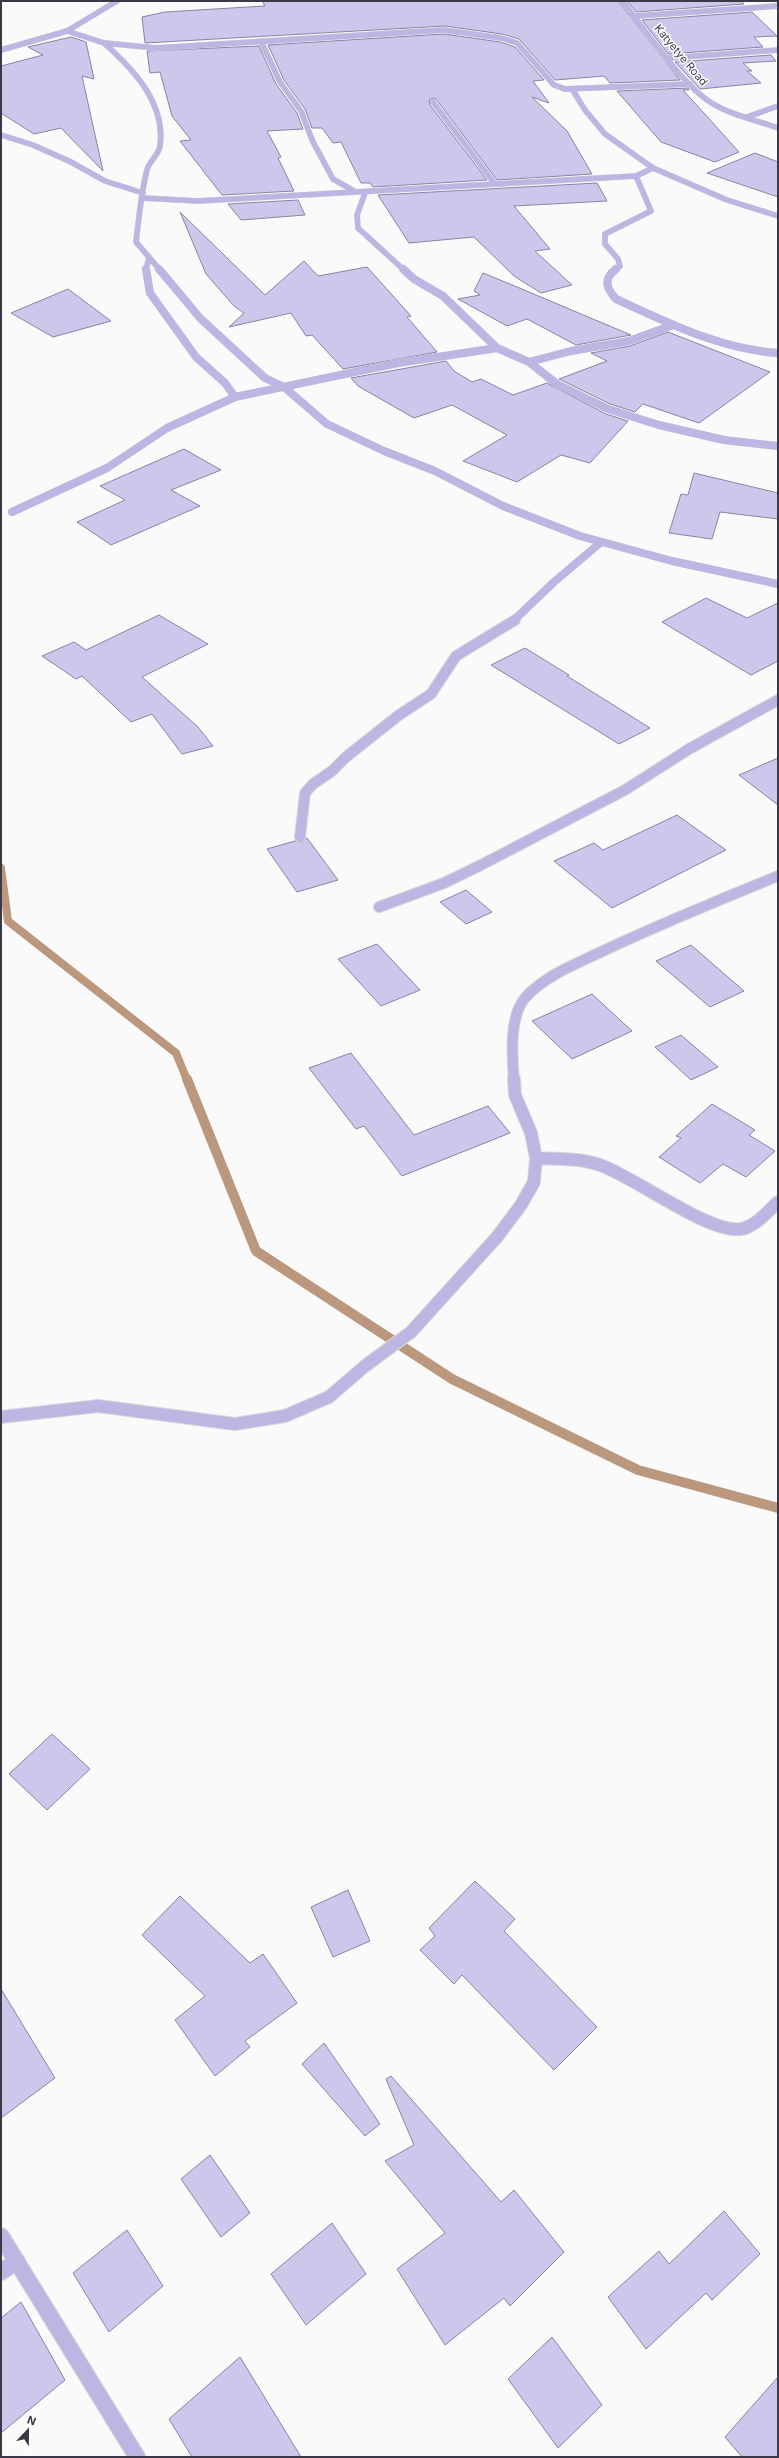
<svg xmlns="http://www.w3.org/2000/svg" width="779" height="2458" font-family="Inter,sans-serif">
<rect width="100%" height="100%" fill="#fafafa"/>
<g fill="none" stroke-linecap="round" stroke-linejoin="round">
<path stroke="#ba977d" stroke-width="8" d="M 1,868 L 8,921 L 176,1053 L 187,1080"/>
<path stroke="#ba977d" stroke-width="10" d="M 187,1079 L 256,1251 L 452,1379 L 638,1470 L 778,1508"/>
</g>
<path fill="#cdc7eb" stroke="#8983a4" d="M 262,1 L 618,1 L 680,80 L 610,83 L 604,76 L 555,80 L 519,39 L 502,34 L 445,26 L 145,43 L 142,17 L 165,12 L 265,6 Z
M 627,1 L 741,1 L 744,4 L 636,12 Z
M 752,12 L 777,36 L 754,37 L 763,47 L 668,54 L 642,20 Z
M 444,34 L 500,42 L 515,47 L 544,80 L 533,81 L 549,103 L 532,97 L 567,131 L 592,174 L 497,180 L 436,99 L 433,98 L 429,100 L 430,105 L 487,180 L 373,187 L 370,183 L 361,183 L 341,142 L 333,143 L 322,128 L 312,128 L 305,109 L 284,80 L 268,45 Z
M 71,37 L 86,42 L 94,79 L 82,76 L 103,171 L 61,128 L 34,134 L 1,113 L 1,66 L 43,55 L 28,47 Z
M 259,46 L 276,84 L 297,113 L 303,129 L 267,131 L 281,157 L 278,158 L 294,191 L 222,195 L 180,141 L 191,140 L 172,116 L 160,72 L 150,73 L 147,51 Z
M 771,55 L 776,61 L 743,63 L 752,71 L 747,71 L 761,83 L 700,89 L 675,62 Z
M 688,88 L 689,90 L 683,90 L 739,152 L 715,162 L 661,142 L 617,91 Z
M 755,153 L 778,162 L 778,197 L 707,173 Z
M 597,183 L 607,201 L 514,206 L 550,249 L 535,251 L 572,285 L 541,293 L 514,276 L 474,237 L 409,243 L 378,195 Z
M 298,200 L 305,215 L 241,220 L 228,204 Z
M 180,212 L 265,295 L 304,261 L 318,276 L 367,267 L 411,316 L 407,317 L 437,352 L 343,369 L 312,335 L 306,336 L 291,313 L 229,327 L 244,313 L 234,306 L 206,274 Z
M 483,273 L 517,287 L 631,335 L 576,345 L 527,319 L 507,326 L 458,299 L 480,295 L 474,291 Z
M 68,289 L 111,321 L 53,337 L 11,313 Z
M 668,332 L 770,372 L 699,423 L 643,404 L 635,412 L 610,404 L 559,379 L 607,361 L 591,353 L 630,346 Z
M 446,361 L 454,371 L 472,382 L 481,379 L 513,395 L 547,383 L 606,414 L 628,421 L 590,463 L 561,455 L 517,482 L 463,461 L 507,435 L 452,405 L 414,418 L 358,386 L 351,378 Z
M 184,449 L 221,470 L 171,490 L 200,506 L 111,545 L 77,522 L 125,500 L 100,486 Z
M 694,473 L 778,493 L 778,519 L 720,512 L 712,539 L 669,533 L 681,494 L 688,495 Z
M 706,598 L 747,618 L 778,603 L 778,661 L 751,675 L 662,622 Z
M 159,615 L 208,644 L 142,677 L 198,727 L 213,746 L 182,754 L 152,714 L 131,722 L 82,676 L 76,679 L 42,656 L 74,642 L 86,650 Z
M 525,648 L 569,675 L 567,676 L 650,728 L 619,744 L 491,665 Z
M 778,758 L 778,805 L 739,775 Z
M 677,815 L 726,850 L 612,908 L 554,861 L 594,843 L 603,850 Z
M 307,838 L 338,880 L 297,892 L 267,849 L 295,841 L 302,843 Z
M 466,890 L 492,912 L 466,924 L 440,902 Z
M 377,944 L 420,990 L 381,1006 L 338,959 Z
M 691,945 L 744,991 L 710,1007 L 656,961 Z
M 592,994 L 632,1031 L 572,1059 L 532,1021 Z
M 681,1035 L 718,1067 L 691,1080 L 655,1047 Z
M 351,1053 L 414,1135 L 488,1106 L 510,1133 L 402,1176 L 364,1126 L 356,1129 L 309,1068 Z
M 712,1104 L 755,1130 L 749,1135 L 775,1151 L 746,1177 L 723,1164 L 700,1183 L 659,1157 L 681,1138 L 676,1136 Z
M 52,1734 L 90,1769 L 47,1810 L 9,1774 Z
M 475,1881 L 515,1919 L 504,1931 L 597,2027 L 554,2070 L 462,1975 L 454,1984 L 420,1950 L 435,1936 L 429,1928 Z
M 348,1890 L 370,1941 L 333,1957 L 311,1907 Z
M 180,1896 L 250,1963 L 263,1954 L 297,2003 L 245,2041 L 250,2047 L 215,2076 L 175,2020 L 205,1996 L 142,1935 Z
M 1,1989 L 55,2078 L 1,2118 Z
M 324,2043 L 380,2124 L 365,2136 L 302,2064 Z
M 391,2076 L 501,2202 L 514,2190 L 564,2252 L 510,2306 L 504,2298 L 445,2345 L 397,2269 L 445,2233 L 385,2161 L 414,2145 L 386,2079 Z
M 210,2155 L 250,2213 L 221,2237 L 181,2179 Z
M 724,2211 L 760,2254 L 712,2300 L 706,2293 L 646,2349 L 608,2297 L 659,2251 L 669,2264 Z
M 332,2223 L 366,2274 L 306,2325 L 271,2274 Z
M 127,2230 L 163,2286 L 109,2332 L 73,2273 Z
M 21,2302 L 65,2380 L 1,2433 L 1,2318 Z
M 552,2337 L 602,2405 L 558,2448 L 508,2379 Z
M 240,2357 L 301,2457 L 192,2457 L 169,2419 Z
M 778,2377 L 778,2457 L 742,2457 L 725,2437 Z"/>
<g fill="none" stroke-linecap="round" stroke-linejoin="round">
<defs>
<path id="minor-far4" d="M 117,1 L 67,31 L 104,43 L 156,48 L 444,30 L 501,38 L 517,43 L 554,85 L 565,89 L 690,84
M 636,16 L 778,6
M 261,41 L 280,82 L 301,111 L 313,142 L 333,179 L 354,191
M 104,43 C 133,69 166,103 160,146 C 159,155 149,161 147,170 C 141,193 139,218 136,242 L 160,270
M 1,50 L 67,31
M 669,58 L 778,50
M 572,89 L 585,110 L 605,134 L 653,168 L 727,200 L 778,216
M 433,102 L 495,184
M 747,117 L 778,106
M 1,135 L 33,145 L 71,162 L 105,181 L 143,193
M 365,193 L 357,215 L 358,228 L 404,270
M 142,198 L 198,201 L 636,176
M 146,270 L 149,257
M 615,270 L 620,266 L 618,259 L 605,244 L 605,234 L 651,211 L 636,176 L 653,168"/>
<path id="minor-far3" d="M 146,269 L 150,293 L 196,357 L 225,383 L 235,397
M 159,269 L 200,318 L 265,378 L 284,387 L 327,424 L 384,451 L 435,471 L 503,506 L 580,536 L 672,561 L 778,584
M 403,269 L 414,279 L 443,296 L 497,348 L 529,362 L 557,384 L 608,409 L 659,425 L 724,440 L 778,446
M 616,269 C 603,279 606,288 616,299 C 669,323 719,349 778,353
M 529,362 L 571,351 L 629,341 L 673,325
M 12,512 L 107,468 L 167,428 L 235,397 L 398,363 L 497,348
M 513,621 L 554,582 L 600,543"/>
<path id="minor-far2" d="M 300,837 L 305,793 L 313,784 L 332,771 L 346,757 L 399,715 L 431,694 L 456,656 L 515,620
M 379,907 L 444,883 L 481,865 L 625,790 L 689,749 L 778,700
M 514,1080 C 512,1057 509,1017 525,998 C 544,976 578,963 603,951 C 660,924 719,900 778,876"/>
<path id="minor-far1" d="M 536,1158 C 557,1159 580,1158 600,1165 C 635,1177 709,1234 741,1229 C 755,1227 768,1211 778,1202
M 1,1417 L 98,1406 L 235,1424 L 285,1416 L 329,1397 L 365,1366 L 411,1332 L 497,1237 L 521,1205 L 534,1182 L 536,1158 L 531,1133 L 515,1095 L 514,1079"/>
<path id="minor" d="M 1,2236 L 137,2457
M 1,2272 L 17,2261"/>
<path id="tertiary" d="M 622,1 C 645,29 681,83 710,102 C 730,115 756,120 778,128"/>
</defs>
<use href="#minor-far4" stroke="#d8d7da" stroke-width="6"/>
<use href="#minor-far3" stroke="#d8d7da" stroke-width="8"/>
<use href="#minor-far2" stroke="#d8d7da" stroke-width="12"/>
<use href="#minor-far1" stroke="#d8d7da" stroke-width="14"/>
<use href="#minor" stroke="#d8d7da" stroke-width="18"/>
<use href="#tertiary" stroke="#d8d7da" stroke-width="6"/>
<use href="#minor-far4" stroke="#beb6e2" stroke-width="5.5"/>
<use href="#minor-far3" stroke="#beb6e2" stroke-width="8"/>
<use href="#minor-far2" stroke="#beb6e2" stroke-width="10"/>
<use href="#minor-far1" stroke="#beb6e2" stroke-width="12"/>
<use href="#minor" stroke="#beb6e2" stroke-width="16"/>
<use href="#tertiary" stroke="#beb6e2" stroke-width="5.5"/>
</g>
<g text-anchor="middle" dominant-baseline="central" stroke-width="3" stroke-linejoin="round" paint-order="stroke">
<g font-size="11" fill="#3b3947" stroke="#fff">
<text transform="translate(681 55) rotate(50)">Katyetye Road</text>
</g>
</g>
<rect width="779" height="2458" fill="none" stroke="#3b3947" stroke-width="4"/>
<g transform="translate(28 2430) rotate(22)" stroke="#ffffff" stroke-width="3" paint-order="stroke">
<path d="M0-3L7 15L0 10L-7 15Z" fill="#3b3947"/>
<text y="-6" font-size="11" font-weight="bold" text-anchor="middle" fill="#3b3947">N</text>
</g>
</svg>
